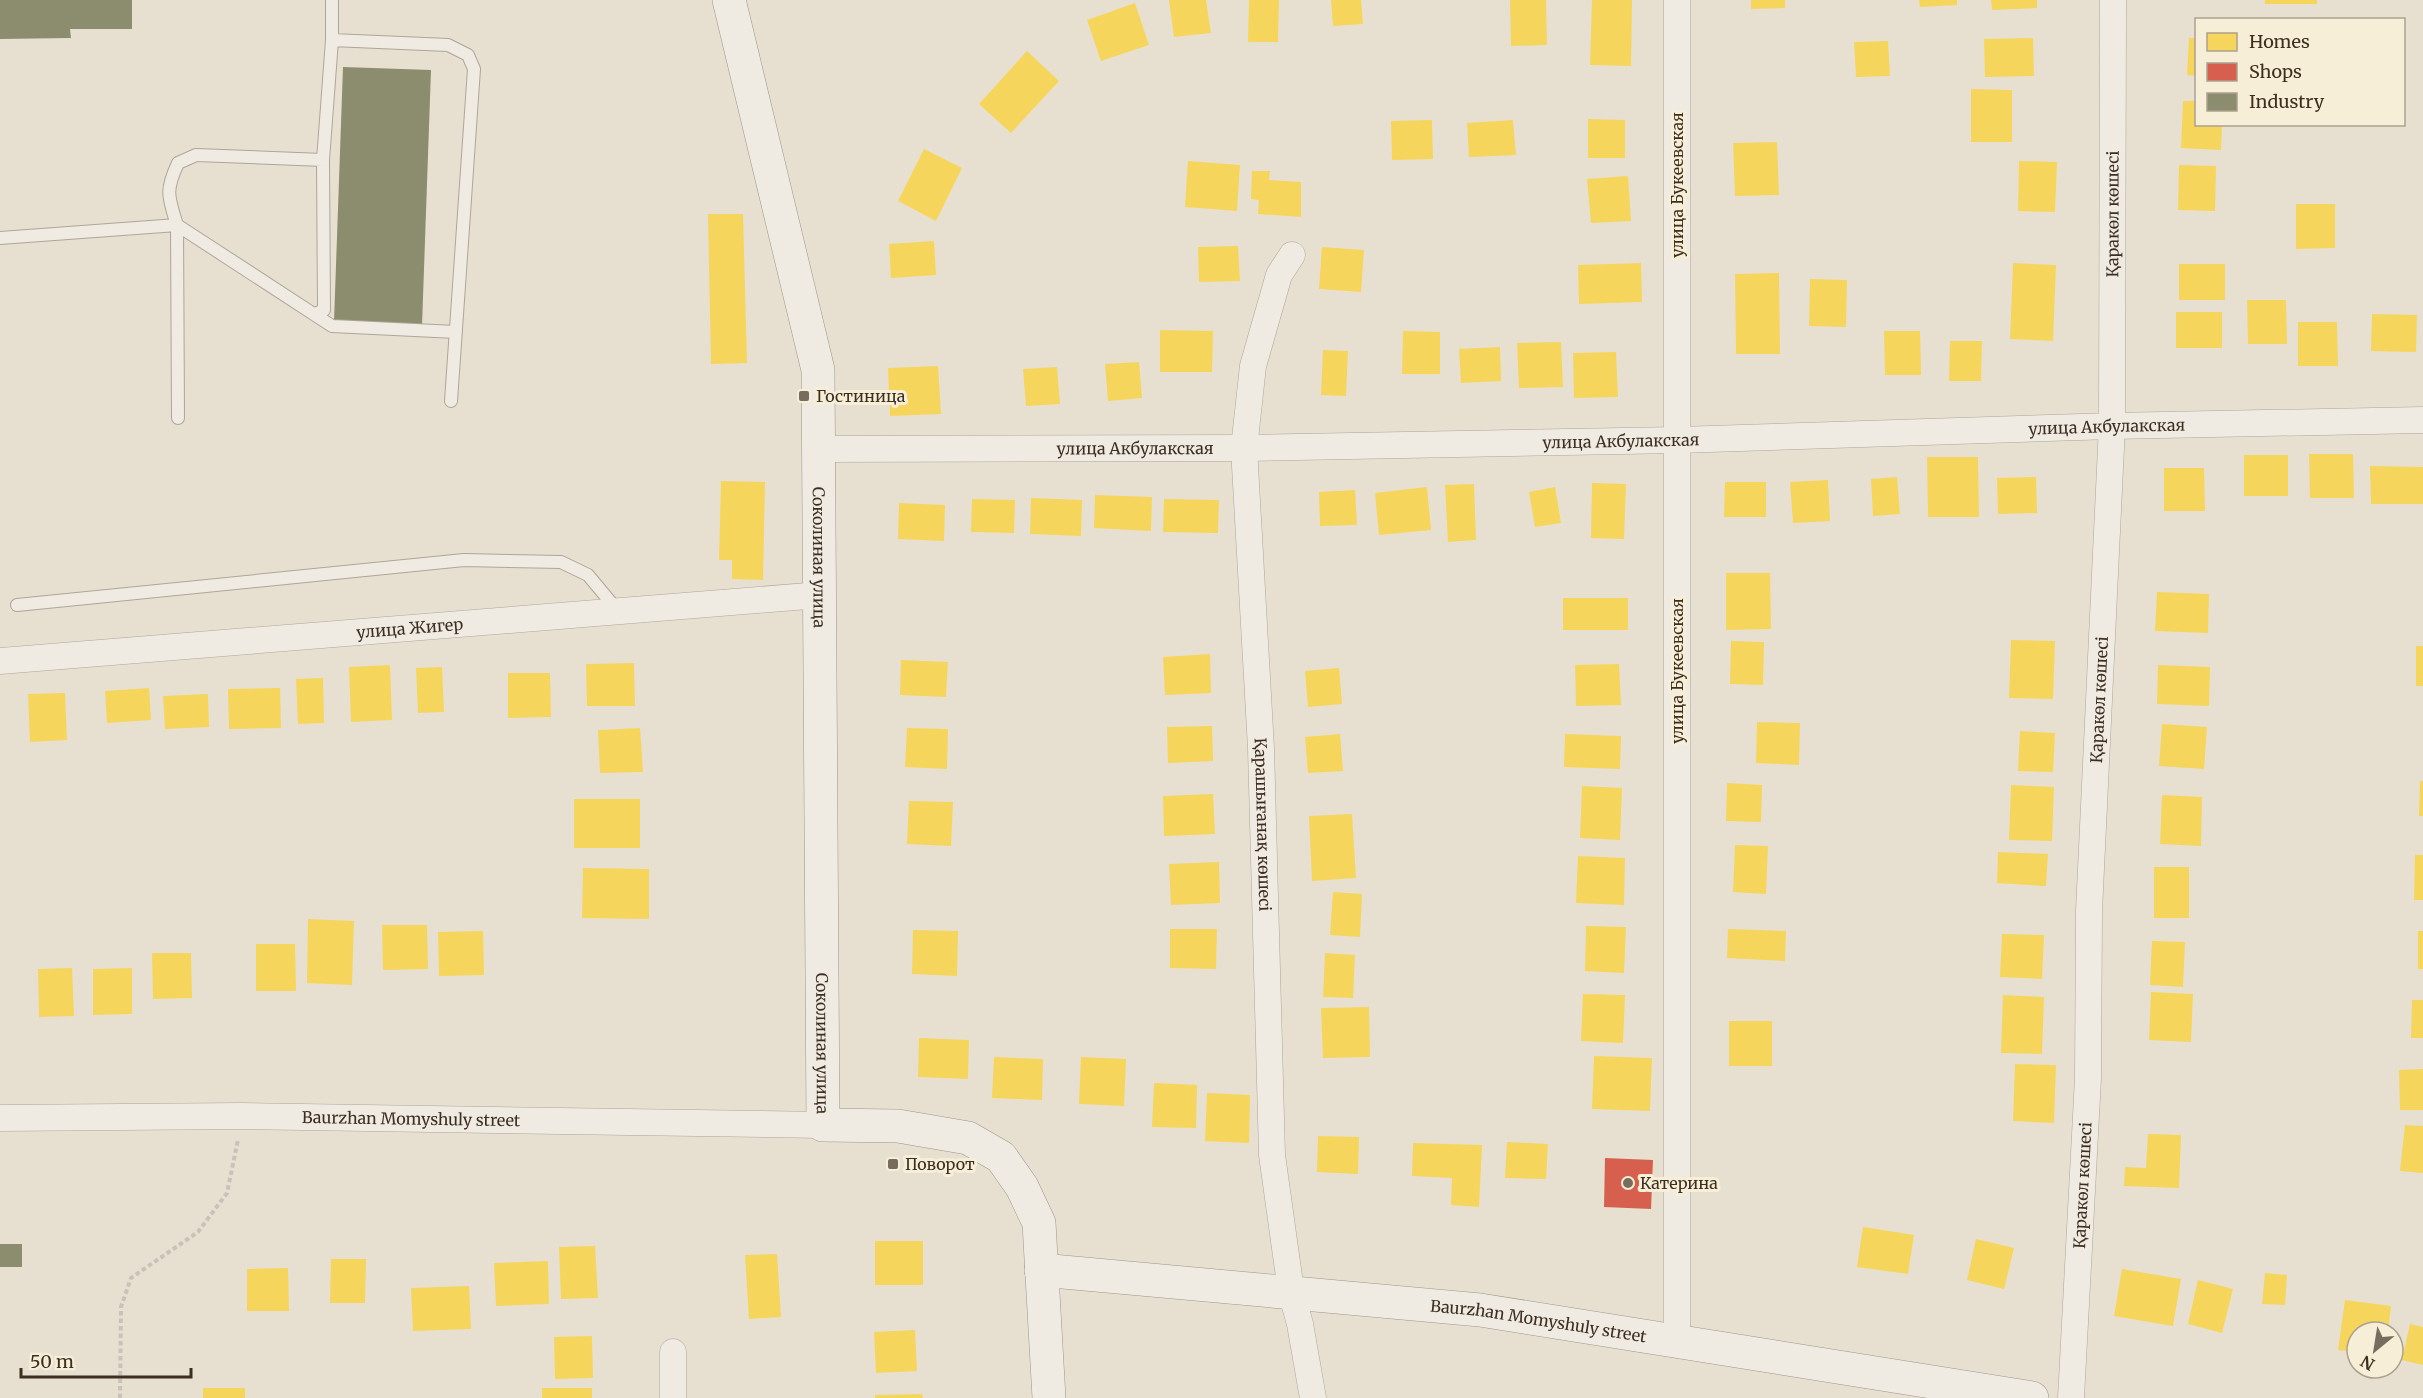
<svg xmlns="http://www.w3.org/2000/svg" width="2423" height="1398" font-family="Merriweather,serif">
<rect width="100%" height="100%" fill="#e7e0d1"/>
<path fill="#f6d55c" d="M 1169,0 L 1206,0 L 1211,33 L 1174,37 Z
M 1249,0 L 1279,0 L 1278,42 L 1248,42 Z
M 1331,0 L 1361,0 L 1363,24 L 1333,26 Z
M 1510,0 L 1546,0 L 1547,45 L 1511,46 Z
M 1592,0 L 1632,0 L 1631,66 L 1590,65 Z
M 1751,0 L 1785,0 L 1785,8 L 1751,9 Z
M 1919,0 L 1957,0 L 1957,5 L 1920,7 Z
M 1991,0 L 2037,0 L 2037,8 L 1992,10 Z
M 2265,0 L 2317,0 L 2317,4 L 2265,4 Z
M 1135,3 L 1149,45 L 1101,61 L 1087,20 Z
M 2033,38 L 2034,76 L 1985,77 L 1984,39 Z
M 2189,38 L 2196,38 L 2196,76 L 2187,75 Z
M 1888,41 L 1890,76 L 1856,77 L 1854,42 Z
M 1027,51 L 1059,81 L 1011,133 L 979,104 Z
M 1971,89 L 2012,90 L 2012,142 L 1971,142 Z
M 2183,101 L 2196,101 L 2196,124 L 2222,124 L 2221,150 L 2181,148 Z
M 1588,119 L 1625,120 L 1625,158 L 1588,158 Z
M 1432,120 L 1433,159 L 1392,160 L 1391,121 Z
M 1513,120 L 1516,155 L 1469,157 L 1467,123 Z
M 1777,142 L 1779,195 L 1735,196 L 1733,143 Z
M 924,149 L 962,168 L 936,221 L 898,201 Z
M 1188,161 L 1240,165 L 1237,211 L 1185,207 Z
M 2019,161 L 2057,162 L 2055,212 L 2018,211 Z
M 2179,165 L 2216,166 L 2215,211 L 2178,210 Z
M 1252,171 L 1270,171 L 1269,180 L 1301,182 L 1301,217 L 1258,214 L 1259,200 L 1251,199 Z
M 1628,176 L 1631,221 L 1591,223 L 1587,179 Z
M 2296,204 L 2335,204 L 2335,248 L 2296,249 Z
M 708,214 L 743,214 L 747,363 L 711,364 Z
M 934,241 L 936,275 L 891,278 L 889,244 Z
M 1238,246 L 1240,281 L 1199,282 L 1198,247 Z
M 1322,247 L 1364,250 L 1361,292 L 1319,289 Z
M 1641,263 L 1642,302 L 1579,304 L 1578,265 Z
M 2013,263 L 2056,265 L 2053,341 L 2010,339 Z
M 2179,264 L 2225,264 L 2225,300 L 2179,300 Z
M 1779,273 L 1780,354 L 1736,354 L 1735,274 Z
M 1810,279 L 1847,280 L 1846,327 L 1809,326 Z
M 2247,300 L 2286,300 L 2287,344 L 2248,344 Z
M 2176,312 L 2222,312 L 2222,348 L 2176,348 Z
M 2372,314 L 2417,315 L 2416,352 L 2371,351 Z
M 2298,322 L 2337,322 L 2338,366 L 2298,366 Z
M 1160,330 L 1213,331 L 1212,372 L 1160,372 Z
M 1403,331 L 1440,332 L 1440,374 L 1402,374 Z
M 1884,331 L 1920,331 L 1921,375 L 1885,375 Z
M 1950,341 L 1982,341 L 1981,381 L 1949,381 Z
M 1561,342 L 1563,387 L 1519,388 L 1517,343 Z
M 1500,347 L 1501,381 L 1461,383 L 1459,349 Z
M 1323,350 L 1348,351 L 1346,396 L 1321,395 Z
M 1616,352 L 1618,397 L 1574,398 L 1573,353 Z
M 1139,362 L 1142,398 L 1108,401 L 1105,364 Z
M 938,366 L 941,414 L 890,416 L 888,368 Z
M 1057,367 L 1060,404 L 1026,406 L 1023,369 Z
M 2309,454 L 2353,454 L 2354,498 L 2310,498 Z
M 2244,455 L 2288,455 L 2288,496 L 2244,496 Z
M 1927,457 L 1978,457 L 1979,517 L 1928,517 Z
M 2370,466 L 2423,467 L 2423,504 L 2371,504 Z
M 2164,468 L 2204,468 L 2205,511 L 2164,511 Z
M 1897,477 L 1900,514 L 1873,516 L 1871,479 Z
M 2036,477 L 2037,513 L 1998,514 L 1997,478 Z
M 1828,480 L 1830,521 L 1793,523 L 1790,482 Z
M 721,481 L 765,482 L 763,580 L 732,579 L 732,560 L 719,560 Z
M 1725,482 L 1766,482 L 1766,517 L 1724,517 Z
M 1592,483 L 1626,484 L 1624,539 L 1591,538 Z
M 1474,484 L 1476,540 L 1448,542 L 1445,485 Z
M 1427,487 L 1431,530 L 1379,535 L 1375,493 Z
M 1555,487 L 1561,523 L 1535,527 L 1529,492 Z
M 1355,490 L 1357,525 L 1320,526 L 1319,492 Z
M 1095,495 L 1152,497 L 1151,531 L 1094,528 Z
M 1031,498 L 1082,500 L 1081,536 L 1030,534 Z
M 972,499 L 1015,500 L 1014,533 L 971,532 Z
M 1164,499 L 1219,500 L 1218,533 L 1163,532 Z
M 899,503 L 945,505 L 944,541 L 898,539 Z
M 1726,573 L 1770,573 L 1771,629 L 1726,630 Z
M 2157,592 L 2209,594 L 2208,633 L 2155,631 Z
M 1563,598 L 1628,598 L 1628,630 L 1563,630 Z
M 2011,640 L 2055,641 L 2053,699 L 2009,698 Z
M 1731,641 L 1764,642 L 1763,685 L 1730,684 Z
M 2416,646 L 2423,646 L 2423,686 L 2416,686 Z
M 1210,654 L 1211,693 L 1165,695 L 1163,657 Z
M 901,660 L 948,662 L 946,697 L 900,695 Z
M 634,663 L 635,706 L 587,706 L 586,664 Z
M 1619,664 L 1621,705 L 1576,706 L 1575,665 Z
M 390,665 L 392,720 L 351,722 L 349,667 Z
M 2158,665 L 2210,667 L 2209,706 L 2157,704 Z
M 442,667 L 444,712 L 418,713 L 416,668 Z
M 1339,668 L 1342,704 L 1308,707 L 1305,671 Z
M 508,673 L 550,673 L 551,717 L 508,718 Z
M 323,678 L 324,723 L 298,724 L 296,679 Z
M 149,688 L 151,720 L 107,723 L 105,691 Z
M 280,688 L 281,728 L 229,729 L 228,689 Z
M 65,693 L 67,740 L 30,742 L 28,694 Z
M 208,694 L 209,727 L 165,729 L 163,696 Z
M 1757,722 L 1800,723 L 1799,765 L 1756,763 Z
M 2162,724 L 2207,727 L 2204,769 L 2159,766 Z
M 1212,726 L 1213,761 L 1168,763 L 1167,727 Z
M 640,728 L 643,772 L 600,773 L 598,730 Z
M 907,728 L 948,729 L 947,769 L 905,767 Z
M 2020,731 L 2055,733 L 2053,772 L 2018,771 Z
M 1340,734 L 1343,771 L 1308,773 L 1305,737 Z
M 1565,734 L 1621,736 L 1620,769 L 1564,767 Z
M 2420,781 L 2423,781 L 2423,816 L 2419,816 Z
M 1727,783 L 1762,785 L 1761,822 L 1726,821 Z
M 2011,785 L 2054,787 L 2052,841 L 2009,840 Z
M 1582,786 L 1622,788 L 1620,840 L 1580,838 Z
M 1213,794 L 1215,834 L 1164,836 L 1163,796 Z
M 2162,795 L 2202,797 L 2201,846 L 2160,844 Z
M 574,799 L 640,799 L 640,848 L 574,848 Z
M 909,801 L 953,802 L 951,846 L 907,844 Z
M 1352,814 L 1356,878 L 1312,881 L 1309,816 Z
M 1735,845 L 1768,846 L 1766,894 L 1733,892 Z
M 1998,852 L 2048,854 L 2046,886 L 1997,883 Z
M 2415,855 L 2423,855 L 2423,900 L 2414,900 Z
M 1578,856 L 1625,858 L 1624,905 L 1576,903 Z
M 1219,862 L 1220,903 L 1171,905 L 1169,864 Z
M 2154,867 L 2189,867 L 2189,918 L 2154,918 Z
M 583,868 L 649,869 L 649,919 L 582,918 Z
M 1333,892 L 1362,894 L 1360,937 L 1330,935 Z
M 308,919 L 354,921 L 352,985 L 307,983 Z
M 382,925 L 427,925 L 428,969 L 383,970 Z
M 1586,926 L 1626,927 L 1624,973 L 1585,971 Z
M 1170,929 L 1217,929 L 1216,969 L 1170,968 Z
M 1728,929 L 1786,931 L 1785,961 L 1727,958 Z
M 913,930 L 958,931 L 957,976 L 912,974 Z
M 483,931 L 484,975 L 439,976 L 438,932 Z
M 2418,931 L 2423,931 L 2423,969 L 2418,969 Z
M 2002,934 L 2044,935 L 2042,979 L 2000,977 Z
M 2152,941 L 2185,942 L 2183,987 L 2150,985 Z
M 256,944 L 295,944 L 296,991 L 256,991 Z
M 152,953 L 191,953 L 192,998 L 153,999 Z
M 1325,953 L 1355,955 L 1353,998 L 1323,997 Z
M 72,968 L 74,1016 L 39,1017 L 38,969 Z
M 132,968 L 132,1014 L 93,1015 L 93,969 Z
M 2151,992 L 2193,994 L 2191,1042 L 2149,1040 Z
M 1583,994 L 1625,995 L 1623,1043 L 1581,1041 Z
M 2003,995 L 2044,997 L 2042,1054 L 2001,1053 Z
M 2412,1000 L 2423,1000 L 2423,1038 L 2411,1038 Z
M 1369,1007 L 1370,1057 L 1323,1058 L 1321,1008 Z
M 1729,1021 L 1772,1021 L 1772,1066 L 1729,1066 Z
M 919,1038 L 969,1040 L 968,1079 L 918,1077 Z
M 1594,1056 L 1652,1058 L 1650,1111 L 1592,1109 Z
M 994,1057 L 1043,1059 L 1042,1100 L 992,1098 Z
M 1081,1057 L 1126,1059 L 1124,1106 L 1079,1104 Z
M 2015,1064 L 2056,1065 L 2054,1123 L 2013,1121 Z
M 2423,1069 L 2423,1110 L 2400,1110 L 2399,1070 Z
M 1154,1083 L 1197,1085 L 1196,1128 L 1152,1127 Z
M 1207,1093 L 1250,1095 L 1249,1143 L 1205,1141 Z
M 2405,1125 L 2423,1126 L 2423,1173 L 2400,1171 Z
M 2148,1134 L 2181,1135 L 2179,1188 L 2124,1186 L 2125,1167 L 2146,1168 Z
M 1318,1136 L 1359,1137 L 1358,1174 L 1317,1172 Z
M 1507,1142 L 1548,1144 L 1546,1179 L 1505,1178 Z
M 1413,1143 L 1482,1145 L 1479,1207 L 1451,1205 L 1452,1178 L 1412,1176 Z
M 1863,1227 L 1914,1235 L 1908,1274 L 1857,1267 Z
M 1976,1239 L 2014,1248 L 2004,1289 L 1967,1280 Z
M 875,1241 L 923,1241 L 923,1285 L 875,1285 Z
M 595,1246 L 598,1298 L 561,1299 L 559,1247 Z
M 777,1254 L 781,1317 L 749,1319 L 745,1255 Z
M 331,1259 L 366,1259 L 365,1303 L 330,1303 Z
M 548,1261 L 549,1304 L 496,1306 L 494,1263 Z
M 288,1268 L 289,1311 L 247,1311 L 247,1269 Z
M 2122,1269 L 2181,1279 L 2173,1326 L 2114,1316 Z
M 2265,1273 L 2287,1275 L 2285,1305 L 2262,1304 Z
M 2198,1280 L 2233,1289 L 2222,1333 L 2188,1324 Z
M 469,1286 L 471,1329 L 413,1331 L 411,1288 Z
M 2345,1300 L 2391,1306 L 2388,1332 L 2357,1332 L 2357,1352 L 2338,1350 Z
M 2410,1324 L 2423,1327 L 2423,1365 L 2402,1360 Z
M 915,1330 L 917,1371 L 876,1373 L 874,1332 Z
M 592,1336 L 593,1378 L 555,1379 L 554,1337 Z
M 203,1388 L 245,1388 L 245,1398 L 203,1398 Z
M 542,1388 L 592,1388 L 592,1398 L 542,1398 Z
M 922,1394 L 923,1398 L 875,1398 L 875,1395 Z"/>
<path fill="#d6604d" d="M 1605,1158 L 1653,1160 L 1651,1209 L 1604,1207 Z"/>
<path fill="#8c8c6e" d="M 0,0 L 132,0 L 132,29 L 70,29 L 71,38 L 0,39 Z
M 343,67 L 431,70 L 422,326 L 334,322 Z
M 0,1244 L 22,1244 L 22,1267 L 0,1267 Z"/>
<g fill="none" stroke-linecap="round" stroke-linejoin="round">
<defs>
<path id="lane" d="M 332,40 L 448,45 L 468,55 L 474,69 L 451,401
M 0,238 L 177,225 L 332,326 L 456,332
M 315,314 L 324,310 L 323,160 L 332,40 L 332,0
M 178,418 L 177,225 C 168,196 165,191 178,163 L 196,155 L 323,160
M 17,605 L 464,560 L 561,562 L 588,575 L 618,611"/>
<g id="street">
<path id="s1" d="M 1292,255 L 1279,275 L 1253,366 L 1244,448 L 1261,748 L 1272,1155 L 1291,1291 L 1300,1324 L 1313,1398"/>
<path id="s2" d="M 819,449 L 1244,448 L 1678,440 L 2112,426 L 2423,420"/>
<path id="s3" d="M 0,661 L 820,595"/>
<path id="s4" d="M 0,1118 L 241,1116 L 823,1125"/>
<path d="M 1677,1343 L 1677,0"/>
<path d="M 673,1352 L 673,1398"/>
<path id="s5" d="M 2071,1398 L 2088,1078 L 2089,911 L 2112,426 L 2113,0"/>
</g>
<g id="secondary">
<path id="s6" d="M 729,0 L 818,370 L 823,1125 L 898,1126 L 968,1138 L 1001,1157 L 1022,1187 L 1039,1223 L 1049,1398"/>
<path id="s7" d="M 1041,1270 L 1480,1310 L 2032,1398"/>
</g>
</defs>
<use href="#lane" stroke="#ada599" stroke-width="14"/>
<use href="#street" stroke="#ada599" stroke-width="27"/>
<use href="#secondary" stroke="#9c958a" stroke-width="34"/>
<path stroke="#c8c2b9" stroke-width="4" stroke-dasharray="4.5 3" stroke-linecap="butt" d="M 120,1398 L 121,1307 L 131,1278 L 198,1232 L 227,1193 L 238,1140"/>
<use href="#lane" stroke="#efebe3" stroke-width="12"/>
<use href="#street" stroke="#efebe3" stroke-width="26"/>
<use href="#secondary" stroke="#efebe3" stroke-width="33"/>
</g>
<g fill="#786c5e" stroke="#f7eed8" stroke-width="2">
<rect x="798" y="390" width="12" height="12" rx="3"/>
<rect x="887" y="1158" width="12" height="12" rx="3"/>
<circle cx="1628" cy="1183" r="6"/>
</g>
<g text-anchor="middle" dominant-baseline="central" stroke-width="6" stroke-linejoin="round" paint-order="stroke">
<g font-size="16" fill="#3d2e20" stroke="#f7eed8">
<text transform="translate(1677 185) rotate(-90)">улица Букеевская</text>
<text stroke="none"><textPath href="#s5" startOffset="1185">Қаракөл көшесі</textPath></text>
<text stroke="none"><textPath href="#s2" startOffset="1288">улица Акбулакская</textPath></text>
<text stroke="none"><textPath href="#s2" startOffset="802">улица Акбулакская</textPath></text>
<text stroke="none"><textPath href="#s2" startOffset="316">улица Акбулакская</textPath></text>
<text stroke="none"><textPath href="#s6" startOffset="568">Соколиная улица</textPath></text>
<text stroke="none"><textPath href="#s3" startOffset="411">улица Жигер</textPath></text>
<text transform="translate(1677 671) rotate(-90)">улица Букеевская</text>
<text stroke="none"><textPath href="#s5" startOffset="699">Қаракөл көшесі</textPath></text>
<text stroke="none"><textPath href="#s1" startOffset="578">Қарашығанақ көшесі</textPath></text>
<text stroke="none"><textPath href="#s6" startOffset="1054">Соколиная улица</textPath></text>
<text stroke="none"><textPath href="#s4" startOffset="411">Baurzhan Momyshuly street</textPath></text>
<text stroke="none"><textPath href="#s5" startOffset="213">Қаракөл көшесі</textPath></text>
<text stroke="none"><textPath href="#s7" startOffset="500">Baurzhan Momyshuly street</textPath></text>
</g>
<g font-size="16" fill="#3d2e20" stroke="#f7eed8" text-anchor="start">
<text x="816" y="396">Гостиница</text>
<text x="905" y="1164">Поворот</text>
<text x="1640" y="1183">Катерина</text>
</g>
</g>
<rect x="2195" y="18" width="210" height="108" fill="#f7eed8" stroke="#ada18e" stroke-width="1.5"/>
<rect x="2207" y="33" width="30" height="18" fill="#f6d55c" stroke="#ada18e" stroke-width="1.5"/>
<text x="2249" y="48" font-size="18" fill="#3d2e20">Homes</text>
<rect x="2207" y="63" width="30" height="18" fill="#d6604d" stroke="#ada18e" stroke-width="1.5"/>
<text x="2249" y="78" font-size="18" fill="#3d2e20">Shops</text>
<rect x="2207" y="93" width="30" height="18" fill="#8c8c6e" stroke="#ada18e" stroke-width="1.5"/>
<text x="2249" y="108" font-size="18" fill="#3d2e20">Industry</text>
<g transform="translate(2375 1350) rotate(210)"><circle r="28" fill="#f7eed8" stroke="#ada18e" stroke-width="1.5"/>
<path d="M0-4.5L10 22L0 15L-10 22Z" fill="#786c5e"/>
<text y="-9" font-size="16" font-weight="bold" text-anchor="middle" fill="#3d2e20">N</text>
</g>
<path d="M21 1368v9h170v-9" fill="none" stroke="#3d2e20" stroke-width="3"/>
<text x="30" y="1368" font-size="18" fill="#3d2e20" stroke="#f7eed8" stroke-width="4.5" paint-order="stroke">50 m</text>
</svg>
